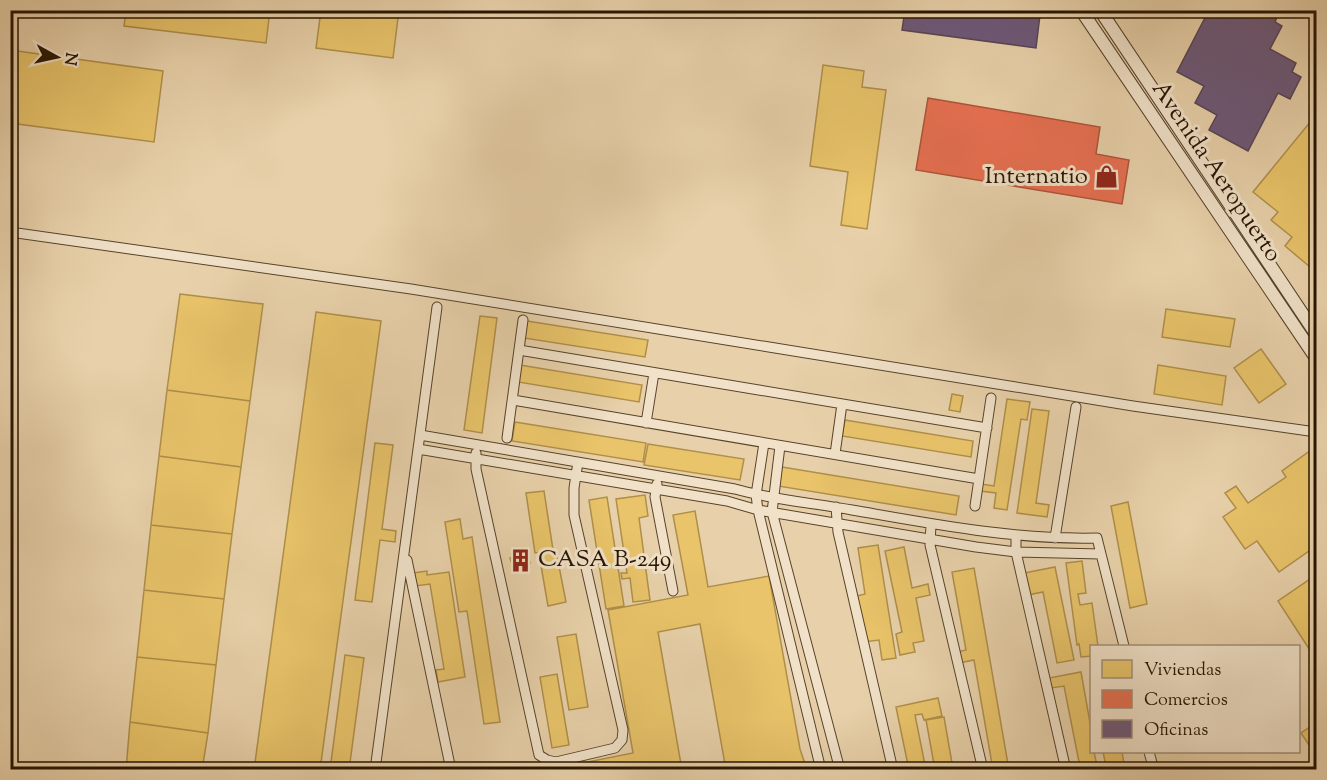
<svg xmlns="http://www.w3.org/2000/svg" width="1327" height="780" font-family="'Sorts Mill Goudy',serif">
<rect width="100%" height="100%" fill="#e8d1aa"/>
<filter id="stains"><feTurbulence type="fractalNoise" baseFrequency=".00333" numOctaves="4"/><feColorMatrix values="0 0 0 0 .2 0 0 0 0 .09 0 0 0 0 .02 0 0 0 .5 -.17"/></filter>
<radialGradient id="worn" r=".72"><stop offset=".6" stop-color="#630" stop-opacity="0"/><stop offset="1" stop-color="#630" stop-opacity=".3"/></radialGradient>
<path fill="#e9c46a" stroke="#af8f4a" stroke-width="1.5" d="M 126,10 L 270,10 L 266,43 L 124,26 Z
M 321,10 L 399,10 L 393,58 L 316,48 Z
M 10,50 L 163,71 L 154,142 L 10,123 Z
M 823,65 L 864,71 L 862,87 L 886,90 L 867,229 L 841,225 L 848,172 L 810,166 Z
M 1315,116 L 1316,118 L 1316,174 L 1314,177 L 1316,180 L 1316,272 L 1285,246 L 1292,237 L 1271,220 L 1278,212 L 1253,192 Z
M 180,294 L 263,304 L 250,401 L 167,390 Z
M 1166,309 L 1235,319 L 1230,347 L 1162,337 Z
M 316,312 L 381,321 L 320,770 L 254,770 Z
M 480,316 L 497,318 L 482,433 L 464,430 Z
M 527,321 L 648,340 L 645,357 L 524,338 Z
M 1261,349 L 1286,384 L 1259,403 L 1234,368 Z
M 520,365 L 642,385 L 639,402 L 518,382 Z
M 1158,365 L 1226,376 L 1222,405 L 1154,394 Z
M 167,390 L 250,401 L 241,467 L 159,456 Z
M 952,394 L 963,396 L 960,412 L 949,410 Z
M 1007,399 L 1030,402 L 1027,420 L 1021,419 L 1007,510 L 994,508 L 996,493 L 980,491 L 981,484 L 994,486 Z
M 1032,409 L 1049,411 L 1036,503 L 1049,505 L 1047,517 L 1017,513 Z
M 845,420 L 973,441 L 971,457 L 842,436 Z
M 515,422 L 646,443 L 643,462 L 512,441 Z
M 375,443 L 393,445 L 382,529 L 396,531 L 395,542 L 380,540 L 372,602 L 355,600 Z
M 648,444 L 744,459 L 740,480 L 644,465 Z
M 1311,450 L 1316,457 L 1316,546 L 1279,572 L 1257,541 L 1245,549 L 1223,517 L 1236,508 L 1225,493 L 1236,486 L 1248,503 L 1286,477 L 1282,471 Z
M 159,456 L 241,467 L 232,534 L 151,525 Z
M 782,467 L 959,496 L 956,515 L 778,486 Z
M 544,491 L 553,550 L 535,553 L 526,493 Z
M 645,495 L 648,516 L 639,518 L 650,600 L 633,602 L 630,578 L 622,579 L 621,573 L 627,573 L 616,499 Z
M 607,497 L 624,606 L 606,609 L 589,500 Z
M 1128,502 L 1147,604 L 1130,608 L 1111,506 Z
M 695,511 L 708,587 L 769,576 L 800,749 L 807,770 L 726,770 L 700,624 L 658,632 L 682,770 L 547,770 L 633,753 L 608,610 L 688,595 L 673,515 Z
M 460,519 L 463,539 L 472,537 L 500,722 L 484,724 L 467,611 L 459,612 L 445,522 Z
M 151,525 L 232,534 L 224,599 L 144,590 Z
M 878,545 L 896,658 L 882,660 L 879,640 L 864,642 L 857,596 L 865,594 L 858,548 Z
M 904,547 L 912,588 L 928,584 L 930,595 L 916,598 L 924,641 L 913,643 L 915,652 L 900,655 L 896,634 L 902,632 L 885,551 Z
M 556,551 L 566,602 L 548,606 L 539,554 Z
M 527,553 L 530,563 L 513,567 L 510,558 Z
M 1082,561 L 1086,593 L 1078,594 L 1080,605 L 1092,603 L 1098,646 L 1092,646 L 1092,656 L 1081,657 L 1079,644 L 1077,645 L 1066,563 Z
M 1055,567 L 1074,660 L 1057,663 L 1043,592 L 1028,595 L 1024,573 Z
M 974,568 L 1009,770 L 993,770 L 974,660 L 959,663 L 957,652 L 966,650 L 952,572 Z
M 427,571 L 427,575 L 449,572 L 465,677 L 438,682 L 436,670 L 444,669 L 430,584 L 415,586 L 413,573 Z
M 1316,575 L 1316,657 L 1315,658 L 1278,601 Z
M 144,590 L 224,599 L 216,665 L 137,657 Z
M 576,634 L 588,707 L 569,710 L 557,637 Z
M 345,655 L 364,658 L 349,770 L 330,770 Z
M 137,657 L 216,665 L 208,733 L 130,722 Z
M 1081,672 L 1092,734 L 1092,752 L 1094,752 L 1098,770 L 1088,770 L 1090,769 L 1089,765 L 1080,767 L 1064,686 L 1051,688 L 1049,678 Z
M 557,674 L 569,745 L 552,748 L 540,677 Z
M 938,698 L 942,716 L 924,720 L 922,714 L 915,715 L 926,770 L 909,770 L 896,707 Z
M 944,717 L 953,769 L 969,766 L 969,770 L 935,770 L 926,720 Z
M 130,722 L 208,733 L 202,770 L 126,770 Z
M 1316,723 L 1316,749 L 1313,751 L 1301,733 Z
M 1103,752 L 1122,752 L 1125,770 L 1107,770 Z"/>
<path fill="#e76f51" stroke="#ad5439" stroke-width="1.5" d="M 928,98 L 1100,127 L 1096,154 L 1129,160 L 1122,204 L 916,170 Z"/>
<path fill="#6d597a" stroke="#584455" stroke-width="1.5" d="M 905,10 L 1027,10 L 1027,13 L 1040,15 L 1036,48 L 902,30 Z
M 1209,10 L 1269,10 L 1278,15 L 1275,22 L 1282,26 L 1270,49 L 1296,63 L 1292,72 L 1301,77 L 1290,99 L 1278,93 L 1248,151 L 1209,130 L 1217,115 L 1195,103 L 1204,86 L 1177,72 Z"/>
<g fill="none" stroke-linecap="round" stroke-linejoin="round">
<defs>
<path id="minor" d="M 10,232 L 411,289 L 1133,406 L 1316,432
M 519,350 L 987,428
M 513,400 L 979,479
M 646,423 L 654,373
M 420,435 L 735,489 C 774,500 813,503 852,510 C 933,524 1014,540 1097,538 L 1124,646
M 507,438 L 523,320
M 764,443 L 756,495 L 758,510 L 821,770
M 780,446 L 772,512 L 840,770
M 418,449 L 727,501 L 758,510 L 976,547 L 1016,552 L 1101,554
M 476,453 L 476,469 L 539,755 L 547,760 L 556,762 L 615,748 L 622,740 L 623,730 L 574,515 L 574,488 L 578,462
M 835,454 L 842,404
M 657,484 L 655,497 L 673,591
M 975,506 L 991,398
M 836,507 L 838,532 L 893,770
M 931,524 L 930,545 L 983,770
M 1016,535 L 1016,552 L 1066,770
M 1055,538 L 1076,407
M 407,560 L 451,770
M 1149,752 L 1154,770
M 375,770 L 437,307"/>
<path id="tertiary" d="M 1081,10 L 1316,358
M 1100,10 L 1316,334"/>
</defs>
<use href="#minor" stroke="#57432a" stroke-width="11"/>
<use href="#tertiary" stroke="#57432a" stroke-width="14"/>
<use href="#minor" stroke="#f0e1c8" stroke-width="9"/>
<use href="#tertiary" stroke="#f0e1c8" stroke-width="12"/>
</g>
<defs>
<symbol id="shop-bare" viewBox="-9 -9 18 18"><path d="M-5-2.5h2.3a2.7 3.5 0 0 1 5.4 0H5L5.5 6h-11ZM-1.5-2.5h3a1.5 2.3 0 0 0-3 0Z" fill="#8f2418" stroke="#f0e1c8" stroke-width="2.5" paint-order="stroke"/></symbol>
<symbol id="building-bare" viewBox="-9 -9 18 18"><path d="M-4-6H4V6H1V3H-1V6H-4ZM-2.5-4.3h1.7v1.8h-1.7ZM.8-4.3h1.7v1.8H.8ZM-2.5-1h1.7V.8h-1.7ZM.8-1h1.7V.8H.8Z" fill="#8f2418" stroke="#f0e1c8" stroke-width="2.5" paint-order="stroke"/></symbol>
</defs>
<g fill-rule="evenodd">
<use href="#shop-bare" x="1090" y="160" width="33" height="33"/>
<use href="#building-bare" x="504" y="544" width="33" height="33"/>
</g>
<g text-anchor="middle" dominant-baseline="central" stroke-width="6" stroke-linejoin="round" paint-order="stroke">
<g font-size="24" fill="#271400" stroke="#f0e1c8">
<text transform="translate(1216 172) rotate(56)">Avenida Aeropuerto</text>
</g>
<g font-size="24" fill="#271400" stroke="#f0e1c8" text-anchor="end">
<text x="1088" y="177">Internatio</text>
<text x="538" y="560" text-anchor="start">CASA B-249</text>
</g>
</g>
<rect width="1327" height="780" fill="none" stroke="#e8d1aa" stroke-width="36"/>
<rect x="12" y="12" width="1303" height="756" fill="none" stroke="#271400" stroke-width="3"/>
<rect x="18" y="18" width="1291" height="744" fill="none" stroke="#271400" stroke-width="1.5"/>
<rect x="1090" y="645" width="210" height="108" fill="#f0e1c8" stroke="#a08f78" stroke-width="1.5"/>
<rect x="1102" y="660" width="30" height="18" fill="#e9c46a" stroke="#a08f78" stroke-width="1.5"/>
<text x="1144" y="675" font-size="18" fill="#271400">Viviendas</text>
<rect x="1102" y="690" width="30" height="18" fill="#e76f51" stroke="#a08f78" stroke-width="1.5"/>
<text x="1144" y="705" font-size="18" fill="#271400">Comercios</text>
<rect x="1102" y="720" width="30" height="18" fill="#6d597a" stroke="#a08f78" stroke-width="1.5"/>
<text x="1144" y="735" font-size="18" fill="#271400">Oficinas</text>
<g transform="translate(57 57) rotate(98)" stroke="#f0e1c8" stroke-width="4.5" paint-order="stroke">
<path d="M0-4.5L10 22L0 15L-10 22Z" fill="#271400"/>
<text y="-9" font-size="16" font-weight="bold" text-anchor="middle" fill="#271400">N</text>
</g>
<rect width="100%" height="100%" filter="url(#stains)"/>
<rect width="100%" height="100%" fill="url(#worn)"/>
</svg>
